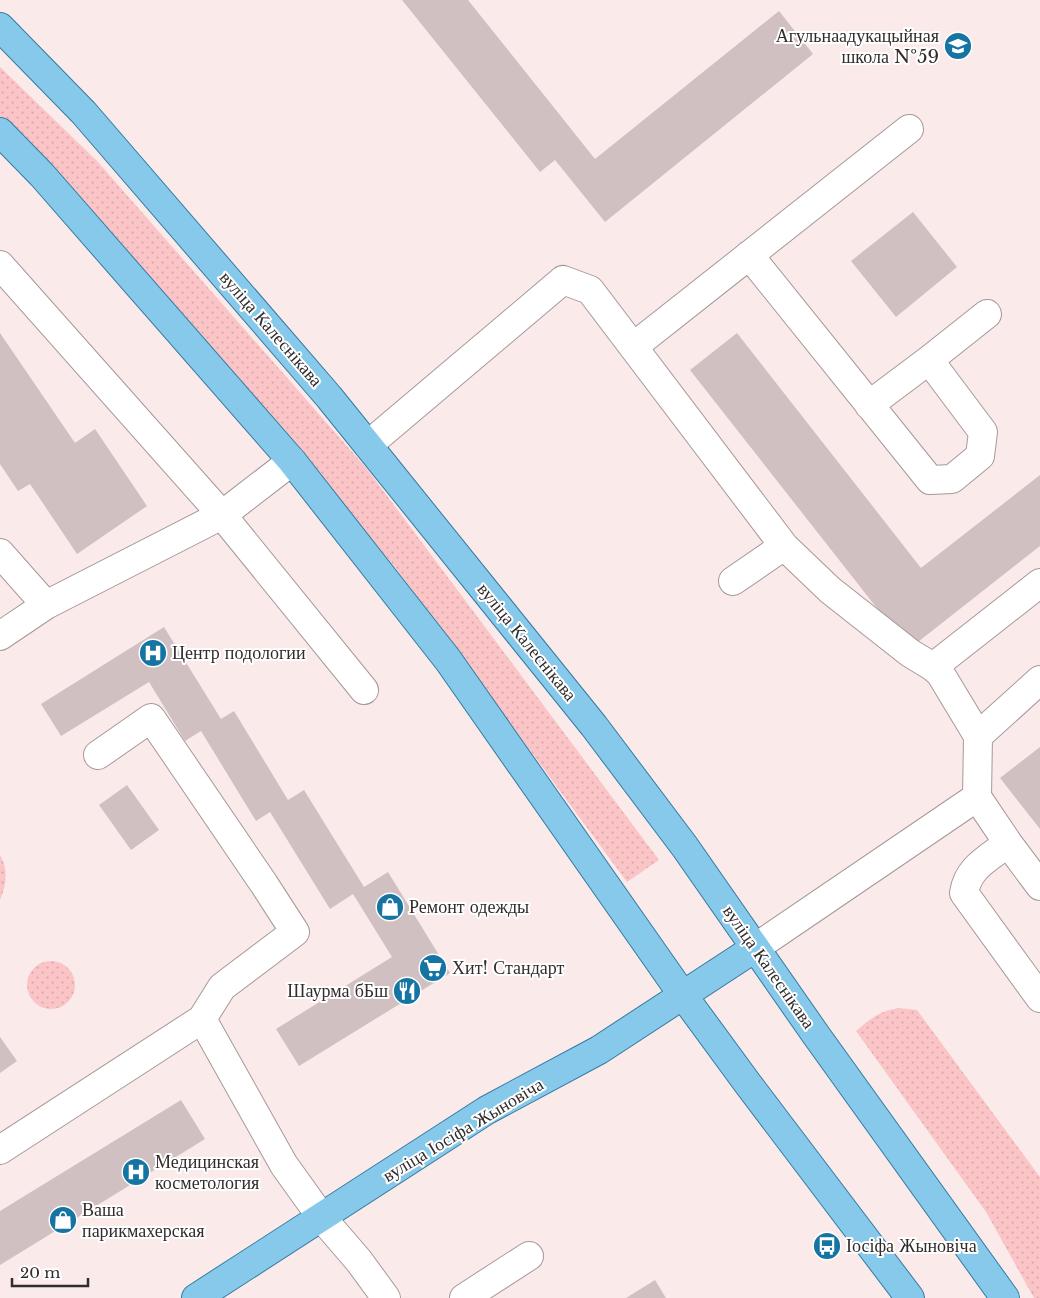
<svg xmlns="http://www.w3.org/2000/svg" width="1040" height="1298" font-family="'Libre Baskerville',serif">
<defs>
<pattern id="grass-dots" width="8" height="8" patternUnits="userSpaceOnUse" patternTransform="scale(1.25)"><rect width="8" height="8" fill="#fbc5c7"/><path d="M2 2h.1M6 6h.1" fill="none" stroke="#d8a9ab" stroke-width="1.8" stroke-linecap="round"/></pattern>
</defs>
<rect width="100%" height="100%" fill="#faeaea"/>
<path fill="url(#grass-dots)" d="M 0,67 L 97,161 L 367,469 L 659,860 L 627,882 L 395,567 L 174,306 L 0,119 Z
M 0,855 C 9,870 6,886 0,900 Z
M27 985a24 24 0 1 1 48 0a24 24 0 1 1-48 0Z
M 899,1008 L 917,1010 L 1040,1177 L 1040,1298 L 1034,1298 L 986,1212 L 856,1031 C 871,1018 880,1011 899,1008 Z"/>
<path fill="#d0c0c1" d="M 402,0 L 468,0 L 595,159 L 779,11 L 813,54 L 605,222 L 555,160 L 540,172 Z
M 913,212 L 957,267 L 896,317 L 851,261 Z
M 0,333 L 75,443 L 95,429 L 147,506 L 77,554 L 30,484 L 18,491 L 0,464 Z
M 737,333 L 921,568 L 1040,475 L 1040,546 L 909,649 L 690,370 Z
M 164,627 L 221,719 L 234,711 L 288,800 L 304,790 L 364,887 L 388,872 L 450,973 L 299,1066 L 276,1029 L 392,957 L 353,894 L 330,909 L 270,812 L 256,821 L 201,731 L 185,741 L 149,682 L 61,736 L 41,704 Z
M 1040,747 L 1040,829 L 1000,778 Z
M 127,785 L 159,830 L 131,850 L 99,805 Z
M 0,1037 L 17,1061 L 0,1073 Z
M 181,1100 L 205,1139 L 0,1265 L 0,1211 Z
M 655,1280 L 666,1298 L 626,1298 Z"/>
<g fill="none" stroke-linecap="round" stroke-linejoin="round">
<defs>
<path id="minor" d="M 749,255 C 809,330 869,405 930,480 L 952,479 L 980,456 L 983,432 L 929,360 L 869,405
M 0,265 L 222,515 L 364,690
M 633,347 L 909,129
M 929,360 L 987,314
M 368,445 L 563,280 L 590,290 L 784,546
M 0,553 L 46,605 L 222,515 L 292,461
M 733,581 L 784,546 L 830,590 L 910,653 L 933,667 L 940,673 L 978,736
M 0,636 L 46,605
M 933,667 L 1040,583
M 98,755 L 151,718 L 264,884 L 295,932 L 222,987 L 202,1019 L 284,1165 L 322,1218 L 359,1261 L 386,1298
M 977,797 L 1008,843 L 1040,886
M 1008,843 C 988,859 968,867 964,893 L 1040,998
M 755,948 L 977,797 L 978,736 L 1040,680
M 0,1150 L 202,1019
M 464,1298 L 529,1256"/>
<path id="major" d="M 0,27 L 84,113 L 329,397 L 594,726 L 685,847 L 816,1035 L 1005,1298
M 0,132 L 42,175 L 292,461 L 448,660 L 682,994 L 748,1084 L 910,1298
M 196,1298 L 487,1110 L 599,1050 L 755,948"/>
</defs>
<use href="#minor" stroke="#a79898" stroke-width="30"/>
<use href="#major" stroke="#347ba0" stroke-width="30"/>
<use href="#minor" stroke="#fff" stroke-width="28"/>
<use href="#major" stroke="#86c9eb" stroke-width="28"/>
</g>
<defs>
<symbol id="school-disc" viewBox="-11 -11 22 22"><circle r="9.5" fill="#1574a2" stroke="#fff"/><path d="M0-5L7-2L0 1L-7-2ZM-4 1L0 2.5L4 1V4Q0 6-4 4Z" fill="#fff"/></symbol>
<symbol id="hospital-disc" viewBox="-11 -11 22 22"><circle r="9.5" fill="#1574a2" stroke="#fff"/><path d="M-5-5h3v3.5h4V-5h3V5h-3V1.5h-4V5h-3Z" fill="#fff"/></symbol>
<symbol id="shop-disc" viewBox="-11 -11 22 22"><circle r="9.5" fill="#1574a2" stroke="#fff"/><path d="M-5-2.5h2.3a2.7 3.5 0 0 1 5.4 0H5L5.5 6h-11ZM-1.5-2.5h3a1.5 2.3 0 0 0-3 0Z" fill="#fff"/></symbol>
<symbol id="supermarket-disc" viewBox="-11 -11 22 22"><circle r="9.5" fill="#1574a2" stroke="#fff"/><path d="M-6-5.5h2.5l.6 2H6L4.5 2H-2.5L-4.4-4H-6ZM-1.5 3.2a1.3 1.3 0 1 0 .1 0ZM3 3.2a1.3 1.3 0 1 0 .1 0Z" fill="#fff"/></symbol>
<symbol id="restaurant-disc" viewBox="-11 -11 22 22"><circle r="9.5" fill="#1574a2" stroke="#fff"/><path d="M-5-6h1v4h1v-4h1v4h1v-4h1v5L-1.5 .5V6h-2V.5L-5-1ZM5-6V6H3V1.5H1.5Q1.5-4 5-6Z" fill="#fff"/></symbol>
<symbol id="bus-disc" viewBox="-11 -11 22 22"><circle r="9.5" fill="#1574a2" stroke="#fff"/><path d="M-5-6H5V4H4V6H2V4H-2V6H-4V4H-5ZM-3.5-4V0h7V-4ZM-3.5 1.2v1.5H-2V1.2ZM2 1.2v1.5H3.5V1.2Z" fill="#fff"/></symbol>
</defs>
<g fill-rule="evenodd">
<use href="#school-disc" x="942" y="30" width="32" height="32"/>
<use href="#hospital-disc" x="137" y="637" width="32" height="32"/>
<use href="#shop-disc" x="374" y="891" width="32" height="32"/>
<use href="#supermarket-disc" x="417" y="952" width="32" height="32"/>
<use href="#restaurant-disc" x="391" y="975" width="32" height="32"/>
<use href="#hospital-disc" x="120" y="1156" width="32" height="32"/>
<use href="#shop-disc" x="47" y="1204" width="32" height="32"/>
<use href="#bus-disc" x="811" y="1230" width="32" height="32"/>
</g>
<g text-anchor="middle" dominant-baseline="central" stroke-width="4" stroke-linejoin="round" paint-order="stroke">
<g font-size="18" fill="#322c2c" stroke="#fff" text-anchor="start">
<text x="939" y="36" text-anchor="end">Агульнаадукацыйная<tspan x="939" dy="21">школа №59</tspan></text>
<text x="172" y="653">Центр подологии</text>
<text x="409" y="907">Ремонт одежды</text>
<text x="452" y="968">Хит! Стандарт</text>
<text x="388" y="991" text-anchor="end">Шаурма бБш</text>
<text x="155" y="1162">Медицинская<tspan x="155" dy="21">косметология</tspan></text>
<text x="82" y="1210">Ваша<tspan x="82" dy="21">парикмахерская</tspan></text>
<text x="846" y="1246">Іосіфа Жыновіча</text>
</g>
<g font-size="18" fill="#322c2c" stroke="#fff">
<text transform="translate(271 329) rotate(49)">вуліца Калеснікава</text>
<text transform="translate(527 642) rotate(51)">вуліца Калеснікава</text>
<text transform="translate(769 967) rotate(55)">вуліца Калеснікава</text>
<text transform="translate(463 1130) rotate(-31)">вуліца Іосіфа Жыновіча</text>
</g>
</g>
<path d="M12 1278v8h76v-8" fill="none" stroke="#322c2c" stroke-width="2.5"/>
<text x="20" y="1278" font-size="15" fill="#322c2c" stroke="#ffffff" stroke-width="4" paint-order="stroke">20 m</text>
</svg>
